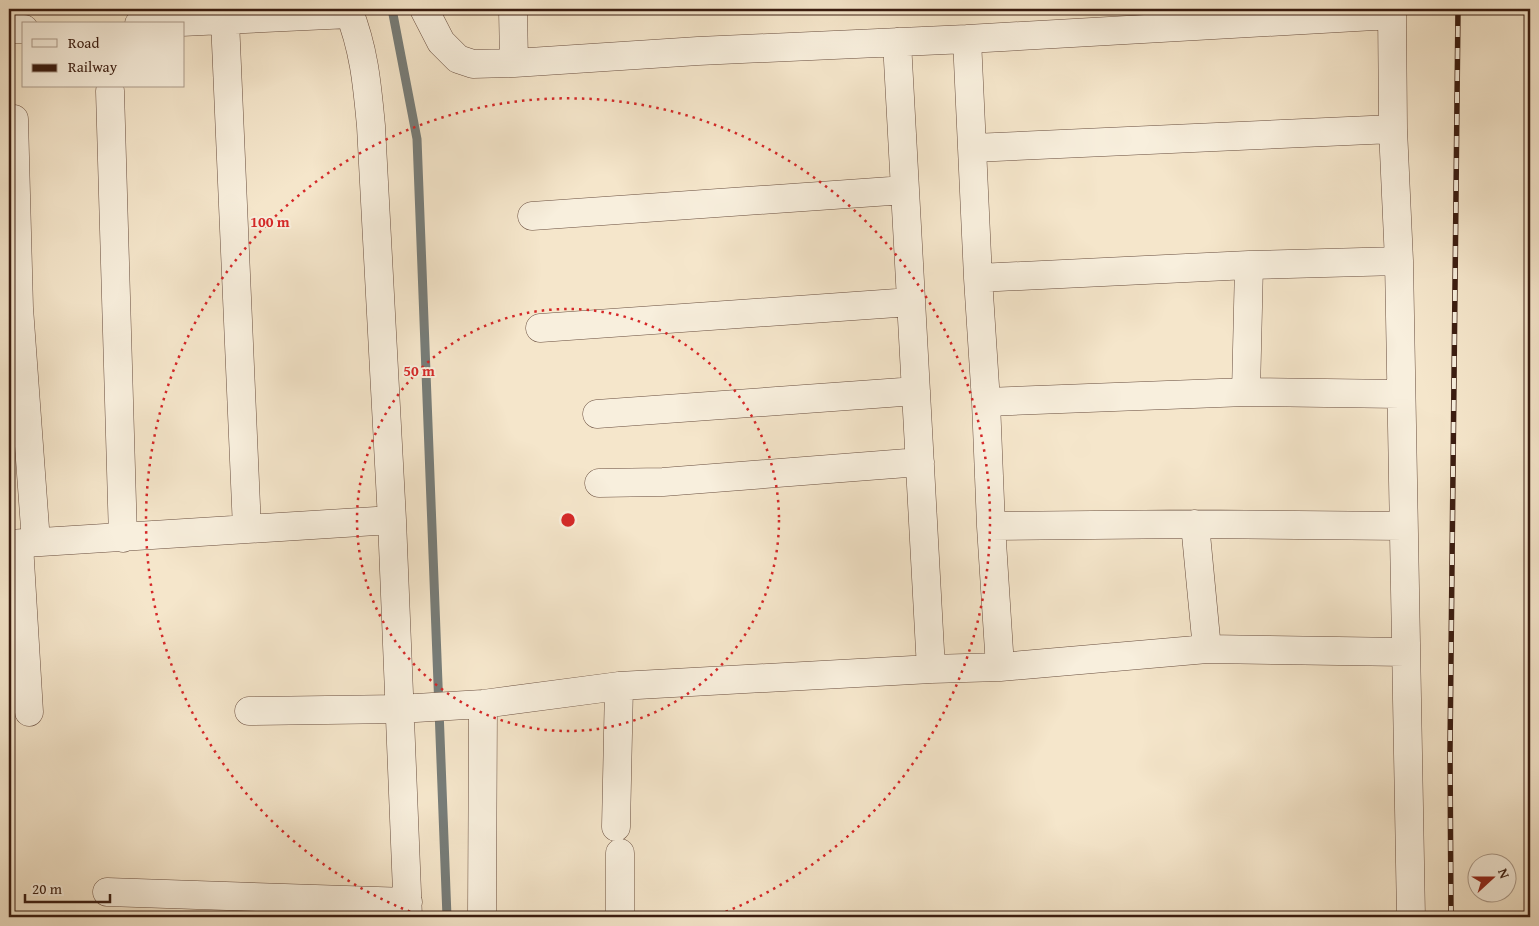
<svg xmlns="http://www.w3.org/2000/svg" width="1539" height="926" font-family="'Gentium Book Plus',serif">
<rect width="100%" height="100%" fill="#f5e6cb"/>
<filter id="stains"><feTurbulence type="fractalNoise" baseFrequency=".004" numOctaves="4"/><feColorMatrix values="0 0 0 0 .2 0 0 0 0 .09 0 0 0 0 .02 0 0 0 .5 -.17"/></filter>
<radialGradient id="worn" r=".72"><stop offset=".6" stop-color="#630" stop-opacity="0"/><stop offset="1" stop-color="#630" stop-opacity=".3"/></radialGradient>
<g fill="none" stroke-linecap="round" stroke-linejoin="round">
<path stroke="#777d79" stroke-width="9" d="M 392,9 L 417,139 L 447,917"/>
<defs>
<path id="street" d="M 348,9 C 364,49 367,83 371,126 L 392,520 L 408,917
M 424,9 L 441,42 L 458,59 L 473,64 L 514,63 L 698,51 L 967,39 L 1392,15
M 513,9 L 514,63
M 1392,9 L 1393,129 L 1399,261 L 1411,917
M 225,20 L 247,529
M 139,24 L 350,14
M 9,29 L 24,29
M 967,39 L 978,278 L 986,402 L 991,526 L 1000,667
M 897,42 L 931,669
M 110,91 L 123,538
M 14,119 L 19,308 L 36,542
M 973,148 L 1393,129
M 532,216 L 905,190
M 978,278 L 1249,265 L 1399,261
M 540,328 L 911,302
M 1246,392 L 1249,265
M 986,402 L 1246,392 L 1400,394
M 597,414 L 916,391
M 599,483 L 663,482 L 920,462
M 1195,524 L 1207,649
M 991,526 L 1195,524 L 1403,526
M 9,544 L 392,520
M 19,544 L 29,712
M 249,711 L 399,709 L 483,704 L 619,686 L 931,669 L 1000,667 L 1207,649 L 1405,652
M 616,827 L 619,686
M 620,853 L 620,917
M 107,892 L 408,902
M 482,917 L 483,704"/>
</defs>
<use href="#street" stroke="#694e3f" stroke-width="29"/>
<use href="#street" stroke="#f8efdd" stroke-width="28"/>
<defs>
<path id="rail" d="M 1451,917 L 1450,750 L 1458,9"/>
</defs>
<use href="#rail" stroke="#3a1c10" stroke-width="5.5"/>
<use href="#rail" stroke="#f8efdd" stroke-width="4" stroke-dasharray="11" stroke-linecap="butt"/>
</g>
<g fill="none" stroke="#d62828" stroke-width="2.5" stroke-dasharray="2.5 5">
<circle cx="568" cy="520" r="211"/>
<path d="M424 917A422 422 0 1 1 712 917"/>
</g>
<circle cx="568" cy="520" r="8" fill="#d62828" stroke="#f8efdd" stroke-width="2.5"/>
<g font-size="15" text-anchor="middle" font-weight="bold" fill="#d62828" stroke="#f8efdd" stroke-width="4" stroke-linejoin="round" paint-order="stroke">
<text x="270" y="227">100 m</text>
<text x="419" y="376">50 m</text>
</g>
<rect width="1539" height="926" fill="none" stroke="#f5e6cb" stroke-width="30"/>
<rect x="10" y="10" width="1519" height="906" fill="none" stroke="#3a1c10" stroke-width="2.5"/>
<rect x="15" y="15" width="1509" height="896" fill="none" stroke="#3a1c10"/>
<rect x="22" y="22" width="162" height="65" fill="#f8efdd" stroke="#ac9b8b"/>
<rect x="32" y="39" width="25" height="8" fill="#f8efdd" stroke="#ac9b8b"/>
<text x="68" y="48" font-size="15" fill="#3a1c10">Road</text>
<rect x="32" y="64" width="25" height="8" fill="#3a1c10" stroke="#ac9b8b"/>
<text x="68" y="72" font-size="15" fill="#3a1c10">Railway</text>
<g transform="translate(1492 878) rotate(69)"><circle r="24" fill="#f8efdd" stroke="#ac9b8b"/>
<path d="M0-4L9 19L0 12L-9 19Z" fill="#8f2418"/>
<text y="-8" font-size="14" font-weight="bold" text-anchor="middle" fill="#3a1c10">N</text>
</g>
<path d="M25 894v8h85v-8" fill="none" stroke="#3a1c10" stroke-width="2.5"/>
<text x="32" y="894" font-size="15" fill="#3a1c10" stroke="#f8efdd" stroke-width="4" paint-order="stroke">20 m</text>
<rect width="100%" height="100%" filter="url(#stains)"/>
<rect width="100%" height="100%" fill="url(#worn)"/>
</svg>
